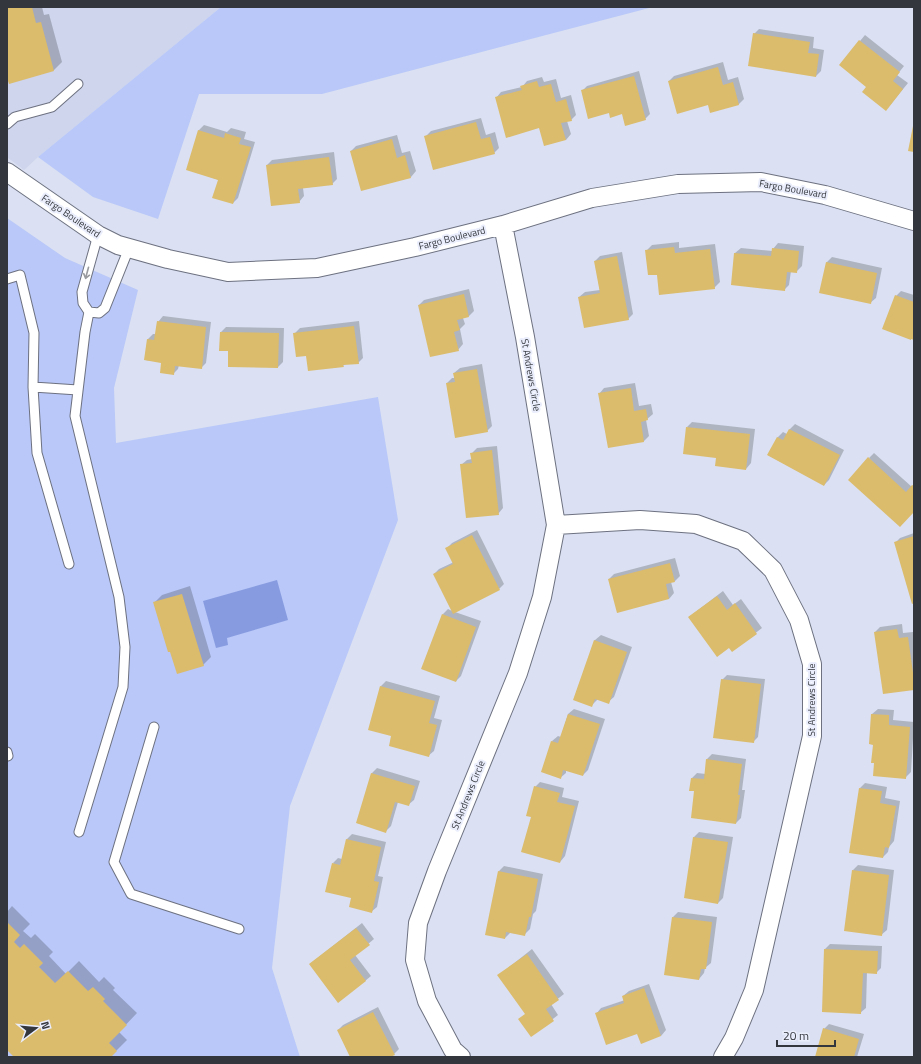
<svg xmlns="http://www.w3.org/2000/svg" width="921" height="1064" font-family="'Titillium Web',sans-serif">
<rect width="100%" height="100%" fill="#dbe1f2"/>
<path fill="#ced5ec" d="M 7,7 L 221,7 L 38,157 L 24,170 L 7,157 Z"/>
<path fill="#b9c8f8" d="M 221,7 L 653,7 L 322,94 L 199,94 L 158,219 L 93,197 L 38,157 Z
M 7,218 L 65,258 L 138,290 L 114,388 L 116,443 L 378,397 L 398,520 L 290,806 L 272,968 L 300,1057 L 7,1057 Z"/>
<path fill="#879be0" d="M 277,580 L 288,620 L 227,638 L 228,645 L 216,648 L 203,601 Z"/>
<path fill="#0003" d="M 7,7 L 42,7 L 44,15 L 49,14 L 62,62 L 54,70 L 7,74 Z
M 759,29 L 814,37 L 813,48 L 824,50 L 821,71 L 816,76 L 754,34 Z
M 865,35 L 904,66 L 897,75 L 908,83 L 891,104 L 840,65 Z
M 723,62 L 728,80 L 738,77 L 744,99 L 739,104 L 708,104 L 669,81 L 674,76 Z
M 639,71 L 650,114 L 645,119 L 622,113 L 609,112 L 582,91 L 587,86 Z
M 542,77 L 544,82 L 556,79 L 561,98 L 571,95 L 576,115 L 571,120 L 567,121 L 571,134 L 566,140 L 540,127 L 496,98 L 501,92 L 522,87 L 527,81 Z
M 481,118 L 486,135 L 495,132 L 499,148 L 494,153 L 425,137 L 431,131 Z
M 204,125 L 227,132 L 231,128 L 246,132 L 244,139 L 255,142 L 238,198 L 233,203 L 219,180 L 187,169 L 199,130 Z
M 397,135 L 402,153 L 410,151 L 416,171 L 411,177 L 351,151 L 356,146 Z
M 334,152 L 337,179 L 332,184 L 303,188 L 304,196 L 299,202 L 267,165 L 272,160 Z
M 679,242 L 679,248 L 715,244 L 720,282 L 714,288 L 658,273 L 646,251 L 652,245 Z
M 778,243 L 804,246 L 802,266 L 796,272 L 791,271 L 789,285 L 784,290 L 732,284 L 735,253 L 741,248 L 773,251 L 773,249 Z
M 622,252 L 633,314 L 628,319 L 579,297 L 585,292 L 600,290 L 595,261 L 600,256 Z
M 832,257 L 882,268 L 876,298 L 870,303 L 820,292 L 827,262 Z
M 469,289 L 474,311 L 469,316 L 463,318 L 465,324 L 460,329 L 463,344 L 458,350 L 419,305 L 424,300 Z
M 901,291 L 914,295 L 914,340 L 896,296 Z
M 163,316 L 211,322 L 206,363 L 201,368 L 179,365 L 178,369 L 173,374 L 162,362 L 145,360 L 148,339 L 153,334 L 156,334 L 158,322 Z
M 359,321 L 363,358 L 358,363 L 345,364 L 343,366 L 307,355 L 295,333 L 300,328 Z
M 226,327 L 284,328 L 283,362 L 278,367 L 229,351 L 220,350 L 221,332 Z
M 482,364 L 492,426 L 487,431 L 447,383 L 452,378 L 455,378 L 454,373 L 460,368 Z
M 635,383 L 639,406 L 651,404 L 653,414 L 646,420 L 649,436 L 644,441 L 609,447 L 599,394 L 604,388 Z
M 692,422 L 755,429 L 751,463 L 746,469 L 717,457 L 687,427 Z
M 795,424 L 844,450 L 829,480 L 824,485 L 768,455 L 778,437 L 783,432 L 787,434 L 790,429 Z
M 497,446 L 503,508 L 498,514 L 461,465 L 467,460 L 472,459 L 472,453 L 477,448 Z
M 874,453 L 912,487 L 914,485 L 914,511 L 869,458 Z
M 477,530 L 504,584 L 499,589 L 455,612 L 481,621 L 461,676 L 456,681 L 443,614 L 448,609 L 452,611 L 434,574 L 439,569 L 454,562 L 447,548 L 452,543 Z
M 914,533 L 914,602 L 895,543 L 900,538 Z
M 675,558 L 680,576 L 675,581 L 671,582 L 674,593 L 669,599 L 609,579 L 614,574 Z
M 190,586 L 211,657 L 203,665 L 171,651 L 154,603 L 162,595 Z
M 723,591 L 733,605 L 741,599 L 762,628 L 732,651 L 729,647 L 689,617 Z
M 902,624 L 903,633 L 913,632 L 914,641 L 914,689 L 875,632 L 880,627 Z
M 601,635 L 632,647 L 614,697 L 608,702 L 598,699 L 592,705 L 574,699 L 595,640 Z
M 727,675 L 765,679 L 758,737 L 753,742 L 722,680 Z
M 386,681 L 440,696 L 434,718 L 442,720 L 434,751 L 428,756 L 393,736 L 381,686 Z
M 574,709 L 605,719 L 588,770 L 583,775 L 566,770 L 566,773 L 560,778 L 552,741 L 558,736 L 561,737 L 568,714 Z
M 878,709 L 894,710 L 893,720 L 914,722 L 911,772 L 905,778 L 875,762 L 874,744 L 870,743 L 872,714 Z
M 712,754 L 746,759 L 742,790 L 745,790 L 741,818 L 736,823 L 696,791 L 692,778 L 697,773 L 706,774 L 707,759 Z
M 377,768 L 420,781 L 414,800 L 408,805 L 398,802 L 391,826 L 386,831 L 357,823 L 372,773 Z
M 540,782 L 564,788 L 562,797 L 579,801 L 565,856 L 560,862 L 532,816 L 535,787 Z
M 865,783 L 887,787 L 885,798 L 900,801 L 894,841 L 889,847 L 888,852 L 883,857 L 860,788 Z
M 699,832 L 733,837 L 723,898 L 718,903 L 694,837 Z
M 352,834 L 386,842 L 378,876 L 383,877 L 377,907 L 371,912 L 333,863 L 338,858 L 342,859 L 347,839 Z
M 858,865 L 894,870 L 887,930 L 881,935 L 853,870 Z
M 504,866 L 543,874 L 536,911 L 533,914 L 530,929 L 525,934 L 510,933 L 505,938 L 499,871 Z
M 12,906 L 30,924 L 23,931 L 31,938 L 35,934 L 53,952 L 49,956 L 66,974 L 79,961 L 99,982 L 104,977 L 115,988 L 113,990 L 137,1013 L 119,1032 L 127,1040 L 110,1057 L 15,1057 L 7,1049 L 7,912 Z
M 678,912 L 717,917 L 711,963 L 705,968 L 704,973 L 699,979 L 673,917 Z
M 362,923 L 374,939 L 355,955 L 371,976 L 365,981 L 310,964 Z
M 830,944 L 882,946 L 881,968 L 876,973 L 867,972 L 866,1008 L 860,1013 L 825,949 Z
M 532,949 L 564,994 L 551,1004 L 558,1015 L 531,1036 L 526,1014 L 499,975 Z
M 649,984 L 666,1030 L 661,1036 L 637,1032 L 596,1014 L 601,1008 L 625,1000 L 623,996 L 629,991 Z
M 378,1007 L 399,1049 L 394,1054 L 388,1057 L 352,1057 L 338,1030 L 343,1025 Z
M 829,1024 L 864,1034 L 857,1057 L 816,1057 L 824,1029 Z"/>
<path fill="#dbbb6c" d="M 7,7 L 32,7 L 36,23 L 41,22 L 54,71 L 9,84 L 7,78 Z
M 753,33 L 810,42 L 808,53 L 819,54 L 816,77 L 748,66 Z
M 859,40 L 900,72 L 893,81 L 903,89 L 886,111 L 862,92 L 866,87 L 839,65 Z
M 718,67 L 723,85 L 733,82 L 739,105 L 710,113 L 708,105 L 677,114 L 668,81 Z
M 634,76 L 646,120 L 625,126 L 622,114 L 610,118 L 609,113 L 588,119 L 581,90 Z
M 537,81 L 539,87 L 551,84 L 556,102 L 566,99 L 572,121 L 561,123 L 566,140 L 544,146 L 539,128 L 506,138 L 495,97 L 522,90 L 520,86 Z
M 476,122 L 481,139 L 490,137 L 495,154 L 433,170 L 424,136 Z
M 913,126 L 914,126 L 914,152 L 908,151 Z
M 198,130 L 224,138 L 225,133 L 241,138 L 239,144 L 251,147 L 233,204 L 212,198 L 218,180 L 186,170 Z
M 392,139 L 397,158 L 405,155 L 411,178 L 361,191 L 350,151 Z
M 329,157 L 333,185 L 298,189 L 300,203 L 271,206 L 266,165 Z
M 674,247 L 675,253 L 710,249 L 715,289 L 659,295 L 657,275 L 648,275 L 645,250 Z
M 772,248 L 799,251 L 797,273 L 787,272 L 785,291 L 731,285 L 734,253 L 771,256 Z
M 617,256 L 629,320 L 584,328 L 578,297 L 600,293 L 594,261 Z
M 826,262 L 877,273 L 871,304 L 819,293 Z
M 464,294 L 469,317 L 457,320 L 460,330 L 454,332 L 459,351 L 430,357 L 418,305 Z
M 895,295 L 914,302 L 914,340 L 911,339 L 911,340 L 882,329 Z
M 157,321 L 206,327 L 202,369 L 175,366 L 174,375 L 160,373 L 161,363 L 144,360 L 147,339 L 154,340 Z
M 354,326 L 359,364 L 343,365 L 344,367 L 308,371 L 306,356 L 296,357 L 293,333 Z
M 220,332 L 279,333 L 278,368 L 228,367 L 228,351 L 219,351 Z
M 477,369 L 488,432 L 455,438 L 446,383 L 455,382 L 453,373 Z
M 631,388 L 634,411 L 646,409 L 648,420 L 641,422 L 644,442 L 608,448 L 598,393 Z
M 686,427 L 750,434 L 746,470 L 715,466 L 716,458 L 683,454 Z
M 789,429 L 840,455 L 824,486 L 767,455 L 777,437 L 783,440 Z
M 492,450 L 499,515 L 466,518 L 460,464 L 472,463 L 470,453 Z
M 868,457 L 906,492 L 912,485 L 914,486 L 914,512 L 900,527 L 848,480 Z
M 472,535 L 500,590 L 453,614 L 433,574 L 453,564 L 445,548 Z
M 914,536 L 914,603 L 912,604 L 894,542 Z
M 670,563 L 675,582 L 666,584 L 669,599 L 617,613 L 608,579 Z
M 182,594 L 204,666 L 177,674 L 170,652 L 168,652 L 153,602 Z
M 717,596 L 727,610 L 735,603 L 757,634 L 732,652 L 729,648 L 717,657 L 688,617 Z
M 442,614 L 476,627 L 456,682 L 421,669 Z
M 897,629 L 899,638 L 908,637 L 914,680 L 914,690 L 883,694 L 874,632 Z
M 594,640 L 627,652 L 609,704 L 595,699 L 592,707 L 573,700 Z
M 721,679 L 761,684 L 754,743 L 713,738 Z
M 380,686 L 435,701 L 429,723 L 437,725 L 429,757 L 389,746 L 391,736 L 368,730 Z
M 568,714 L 600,724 L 583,776 L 563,770 L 561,779 L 541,772 L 551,741 L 558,743 Z
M 871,714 L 889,715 L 889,725 L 910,727 L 906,779 L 873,776 L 874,763 L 871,763 L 873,745 L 869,744 Z
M 706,759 L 742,764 L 738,795 L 740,795 L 736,824 L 691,818 L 694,791 L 689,791 L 691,778 L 704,779 Z
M 371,773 L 415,786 L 409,806 L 395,802 L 386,833 L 356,823 Z
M 534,786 L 560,793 L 557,802 L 575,806 L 560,863 L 521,852 L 531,817 L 526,816 Z
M 859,788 L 882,791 L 880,803 L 896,806 L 889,848 L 885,847 L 883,858 L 849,853 Z
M 693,837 L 728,842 L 718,904 L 684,898 Z
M 346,839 L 381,847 L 374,881 L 379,882 L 372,913 L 349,907 L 351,898 L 325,892 L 332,863 L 340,865 Z
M 852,870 L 889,875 L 882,936 L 844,931 Z
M 498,871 L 538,879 L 531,917 L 529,917 L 525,936 L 506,932 L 505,939 L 485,935 Z
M 672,917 L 712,922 L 706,969 L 701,969 L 699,980 L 664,975 Z
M 7,922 L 20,935 L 14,942 L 20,948 L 24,944 L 43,963 L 39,967 L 55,983 L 68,971 L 88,991 L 93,987 L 105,999 L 103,1001 L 127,1025 L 109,1043 L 117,1051 L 111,1057 L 14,1057 L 7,1050 Z
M 356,928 L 370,945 L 350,960 L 366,981 L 338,1003 L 309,964 Z
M 824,949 L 878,951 L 877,974 L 863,973 L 861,1014 L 822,1012 Z
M 527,954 L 559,1000 L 546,1009 L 554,1021 L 531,1037 L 518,1019 L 525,1014 L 497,975 Z
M 644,988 L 661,1036 L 641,1044 L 637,1034 L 606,1045 L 595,1013 L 624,1003 L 622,996 Z
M 373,1012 L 395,1055 L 390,1057 L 350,1057 L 337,1030 Z
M 823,1028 L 859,1039 L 854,1057 L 815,1057 Z"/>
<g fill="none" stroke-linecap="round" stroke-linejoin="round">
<defs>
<path id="service" d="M 7,124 L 15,117 L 52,107 L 78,84
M 98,235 L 82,292 L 83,303 L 89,312 L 99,313 L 105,308 L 129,248
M 7,279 L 20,275 L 34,333 L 33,387 L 78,390
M 33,387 L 37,453 L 69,564
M 154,727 L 114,862 L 131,894 L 239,929
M 7,752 L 8,756
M 79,832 L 123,687 L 125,647 L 119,597 L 75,416 L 85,332 L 89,312"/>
<path id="minor" d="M 7,172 L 98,235 L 118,245 L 168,259 L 228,272 L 317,268 L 415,247 L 503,225 L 592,198 L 678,184 L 761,182 L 825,195 L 914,221
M 503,225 L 525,337 L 556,525
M 461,1057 L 453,1050 L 427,1001 L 415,960 L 418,923 L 437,871 L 518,673 L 542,597 L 556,525 L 640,520 L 696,524 L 743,541 L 773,570 L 799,620 L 812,664 L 812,736 L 754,990 L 734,1038 L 723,1057"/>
</defs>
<use href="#service" stroke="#6d7180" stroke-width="11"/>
<use href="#minor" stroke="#6d7180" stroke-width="20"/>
<use href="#service" stroke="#fff" stroke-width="9"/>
<use href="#minor" stroke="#fff" stroke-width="18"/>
</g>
<defs><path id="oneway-shaft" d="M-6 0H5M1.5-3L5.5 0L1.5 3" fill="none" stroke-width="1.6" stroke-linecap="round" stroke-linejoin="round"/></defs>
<use stroke="#999a9e" href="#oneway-shaft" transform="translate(87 273) rotate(105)"/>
<g text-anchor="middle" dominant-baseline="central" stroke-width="4" stroke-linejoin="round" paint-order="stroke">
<g font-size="10" fill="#33363c" stroke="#eaeefc">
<text transform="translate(793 189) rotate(10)">Fargo Boulevard</text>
<text transform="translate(71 216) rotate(34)">Fargo Boulevard</text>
<text transform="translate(452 238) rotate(-14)">Fargo Boulevard</text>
<text transform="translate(531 375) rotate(80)">St Andrews Circle</text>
<text transform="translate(811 700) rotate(-90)">St Andrews Circle</text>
<text transform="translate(468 795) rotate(-68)">St Andrews Circle</text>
</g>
</g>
<rect width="921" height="1064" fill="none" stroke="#33363c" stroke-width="16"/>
<g transform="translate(36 1028) rotate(74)" stroke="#eaeefc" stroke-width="3" paint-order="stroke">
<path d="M0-3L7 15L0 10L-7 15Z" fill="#33363c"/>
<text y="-6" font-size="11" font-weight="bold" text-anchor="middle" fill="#33363c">N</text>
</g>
<path d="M777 1040v6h58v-6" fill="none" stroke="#33363c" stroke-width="2"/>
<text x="783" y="1040" font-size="12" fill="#33363c" stroke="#eaeefc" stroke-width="3" paint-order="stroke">20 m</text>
</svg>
